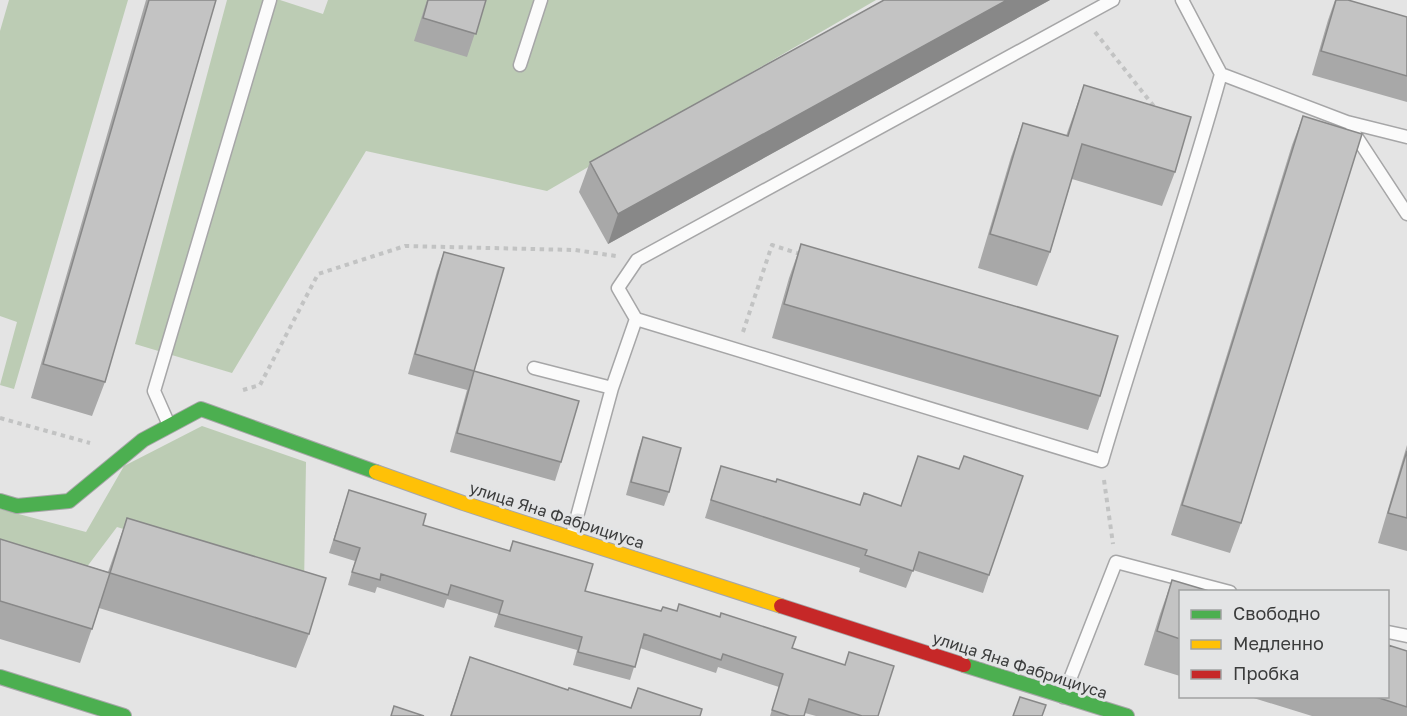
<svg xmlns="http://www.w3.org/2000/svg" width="1407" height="716" font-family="'Golos Text',sans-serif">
<rect width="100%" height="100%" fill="#e4e4e4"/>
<path fill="#bcccb4" d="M 9,0 L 128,0 L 14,389 L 0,385 L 17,322 L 0,316 L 0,31 Z
M 227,0 L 280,0 L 323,14 L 328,0 L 876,0 L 547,191 L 366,151 L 232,373 L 135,344 Z
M 202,426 L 306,462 L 304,587 L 117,527 L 80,576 L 0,554 L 0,509 L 86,532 L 124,466 Z"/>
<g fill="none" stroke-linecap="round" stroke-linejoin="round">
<defs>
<path id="lane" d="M 520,65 L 541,0
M 1221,74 L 1347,122 L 1407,137
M 1352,130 L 1407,214
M 636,319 L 618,288 L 637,260 L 1113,0
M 534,368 L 612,388
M 169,425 L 154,391 L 270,0
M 572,535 L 612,388 L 636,319 L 1102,461 C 1140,331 1185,204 1221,74 L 1182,0
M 1388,632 L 1407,636
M 1063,697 L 1116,562 L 1230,592"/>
<path id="fast" d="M 0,501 L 17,506 L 69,501 L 143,440 L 201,409 L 376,472
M 964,665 L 1127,716
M 0,677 L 124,716"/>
<path id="slow" d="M 376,472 L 463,503 L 781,606"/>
<path id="jam" d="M 781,606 L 964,665"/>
</defs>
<use href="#lane" stroke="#a6a6a7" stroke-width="15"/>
<use href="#fast" stroke="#a6a6a7" stroke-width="16"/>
<use href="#slow" stroke="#a6a6a7" stroke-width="16"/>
<use href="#jam" stroke="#a6a6a7" stroke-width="16"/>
<path stroke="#c2c3c3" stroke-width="4" stroke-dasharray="4.5 4.5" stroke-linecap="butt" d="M 1095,32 L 1156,109
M 743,332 L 772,245 L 803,255
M 243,390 L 260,385 L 318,274 L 405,246 L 575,250 L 616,256
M 0,418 L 90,443
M 1104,480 L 1113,544"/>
<use href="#lane" stroke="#fbfbfb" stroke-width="12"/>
<use href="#fast" stroke="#4caf50" stroke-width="14"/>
<use href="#slow" stroke="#ffc107" stroke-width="14"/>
<use href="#jam" stroke="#c62828" stroke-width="14"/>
</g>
<path fill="#a8a8a8" d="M 146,0 L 216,0 L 105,382 L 92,416 L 31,398 Z
M 427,0 L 486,0 L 467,57 L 414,41 Z
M 884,0 L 1050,0 L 608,244 L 579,192 L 590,162 Z
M 1335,0 L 1407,17 L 1407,102 L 1312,75 L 1328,20 Z
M 1084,85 L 1175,172 L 1162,206 L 1072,179 L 1050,252 L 1037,286 L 978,268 L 1011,157 L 1023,123 L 1066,136 Z
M 1303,116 L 1241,523 L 1230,553 L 1171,535 L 1292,145 Z
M 801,244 L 1100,396 L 1088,430 L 772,338 L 789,278 Z
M 444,252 L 474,371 L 561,462 L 555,481 L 450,452 L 467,390 L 408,374 L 437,271 Z
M 643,437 L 669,492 L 664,506 L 626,495 L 638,451 Z
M 1407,445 L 1407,551 L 1378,543 Z
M 918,456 L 989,575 L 983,593 L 913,570 L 906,588 L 859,572 L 860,568 L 705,518 L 721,466 L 776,482 L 860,505 L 901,506 Z
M 349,490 L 423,525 L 509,551 L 513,541 L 585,591 L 792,648 L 878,716 L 816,716 L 805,713 L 804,716 L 770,716 L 779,687 L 718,667 L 716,673 L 640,648 L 630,680 L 573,665 L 577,650 L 494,627 L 498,614 L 447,599 L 444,608 L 377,587 L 375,593 L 348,585 L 355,561 L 329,553 Z
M 127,518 L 309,634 L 296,668 L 99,608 L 80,663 L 0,639 L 0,539 L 108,572 Z
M 1172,580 L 1180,591 L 1180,676 L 1144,665 L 1160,614 Z
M 1407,651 L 1407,716 L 1312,716 L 1247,696 L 1388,696 Z
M 470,657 L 568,690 L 631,708 L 638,688 L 700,716 L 450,716 Z"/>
<path fill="#888" d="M 1007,0 L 1050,0 L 608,244 L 618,214 Z"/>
<path fill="#c3c3c3" stroke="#888" stroke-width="1.5" d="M 149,0 L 216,0 L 105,382 L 43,364 Z
M 428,0 L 486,0 L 476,34 L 423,18 Z
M 884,0 L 1007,0 L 618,214 L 590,162 Z
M 1336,0 L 1348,0 L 1407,17 L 1407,76 L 1321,51 Z
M 1084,85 L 1191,117 L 1175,172 L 1082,144 L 1050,252 L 990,234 L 1023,123 L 1068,136 Z
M 1303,116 L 1362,134 L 1241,523 L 1182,505 Z
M 801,244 L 1118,336 L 1100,396 L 784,304 Z
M 444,252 L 504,268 L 474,371 L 415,354 Z
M 474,371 L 579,401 L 561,462 L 457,433 Z
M 643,437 L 681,448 L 669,492 L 631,482 Z
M 1407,451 L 1407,518 L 1388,513 Z
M 918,456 L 959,469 L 964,456 L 1023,476 L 989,575 L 919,552 L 913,571 L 865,555 L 867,550 L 711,500 L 721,466 L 776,482 L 777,479 L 860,505 L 864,493 L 901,506 Z
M 349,490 L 426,514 L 423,525 L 510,551 L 513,541 L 593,564 L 585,591 L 661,611 L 663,607 L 677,611 L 679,604 L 720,617 L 721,613 L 796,637 L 792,648 L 845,665 L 849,652 L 894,666 L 878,716 L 862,716 L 809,699 L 804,716 L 790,716 L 772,710 L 783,674 L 723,654 L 721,660 L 644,634 L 635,667 L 578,652 L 582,637 L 499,614 L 503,601 L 451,585 L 448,595 L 381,574 L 380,580 L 352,572 L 360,548 L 334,540 Z
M 127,518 L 326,578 L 309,634 L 110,573 Z
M 0,539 L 110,573 L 92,629 L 0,601 Z
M 1172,580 L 1209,591 L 1180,591 L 1180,639 L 1157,631 Z
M 1388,645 L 1407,651 L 1407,707 L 1373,696 L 1388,696 Z
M 470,657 L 568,690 L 569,688 L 631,708 L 638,688 L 702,709 L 700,716 L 451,716 Z
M 1020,697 L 1046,705 L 1042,716 L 1013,716 Z
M 394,706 L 424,716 L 391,716 Z"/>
<g text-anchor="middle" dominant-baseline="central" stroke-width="6" stroke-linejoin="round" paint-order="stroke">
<g font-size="16" fill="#3b3c3c" stroke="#e3e4e5">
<text transform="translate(557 515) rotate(18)">улица Яна Фабрициуса</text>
<text transform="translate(1020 665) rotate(18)">улица Яна Фабрициуса</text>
</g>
</g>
<rect x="1179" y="590" width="210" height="108" fill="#e3e4e5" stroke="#a0a1a1" stroke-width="1.5"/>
<rect x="1191" y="610" width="30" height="9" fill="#4caf50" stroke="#a0a1a1" stroke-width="1.5"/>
<text x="1233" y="620" font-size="18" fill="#3b3c3c">Свободно</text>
<rect x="1191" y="640" width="30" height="9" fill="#ffc107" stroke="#a0a1a1" stroke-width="1.5"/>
<text x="1233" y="650" font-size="18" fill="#3b3c3c">Медленно</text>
<rect x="1191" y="670" width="30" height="9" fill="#c62828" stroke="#a0a1a1" stroke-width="1.5"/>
<text x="1233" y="680" font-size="18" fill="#3b3c3c">Пробка</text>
</svg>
